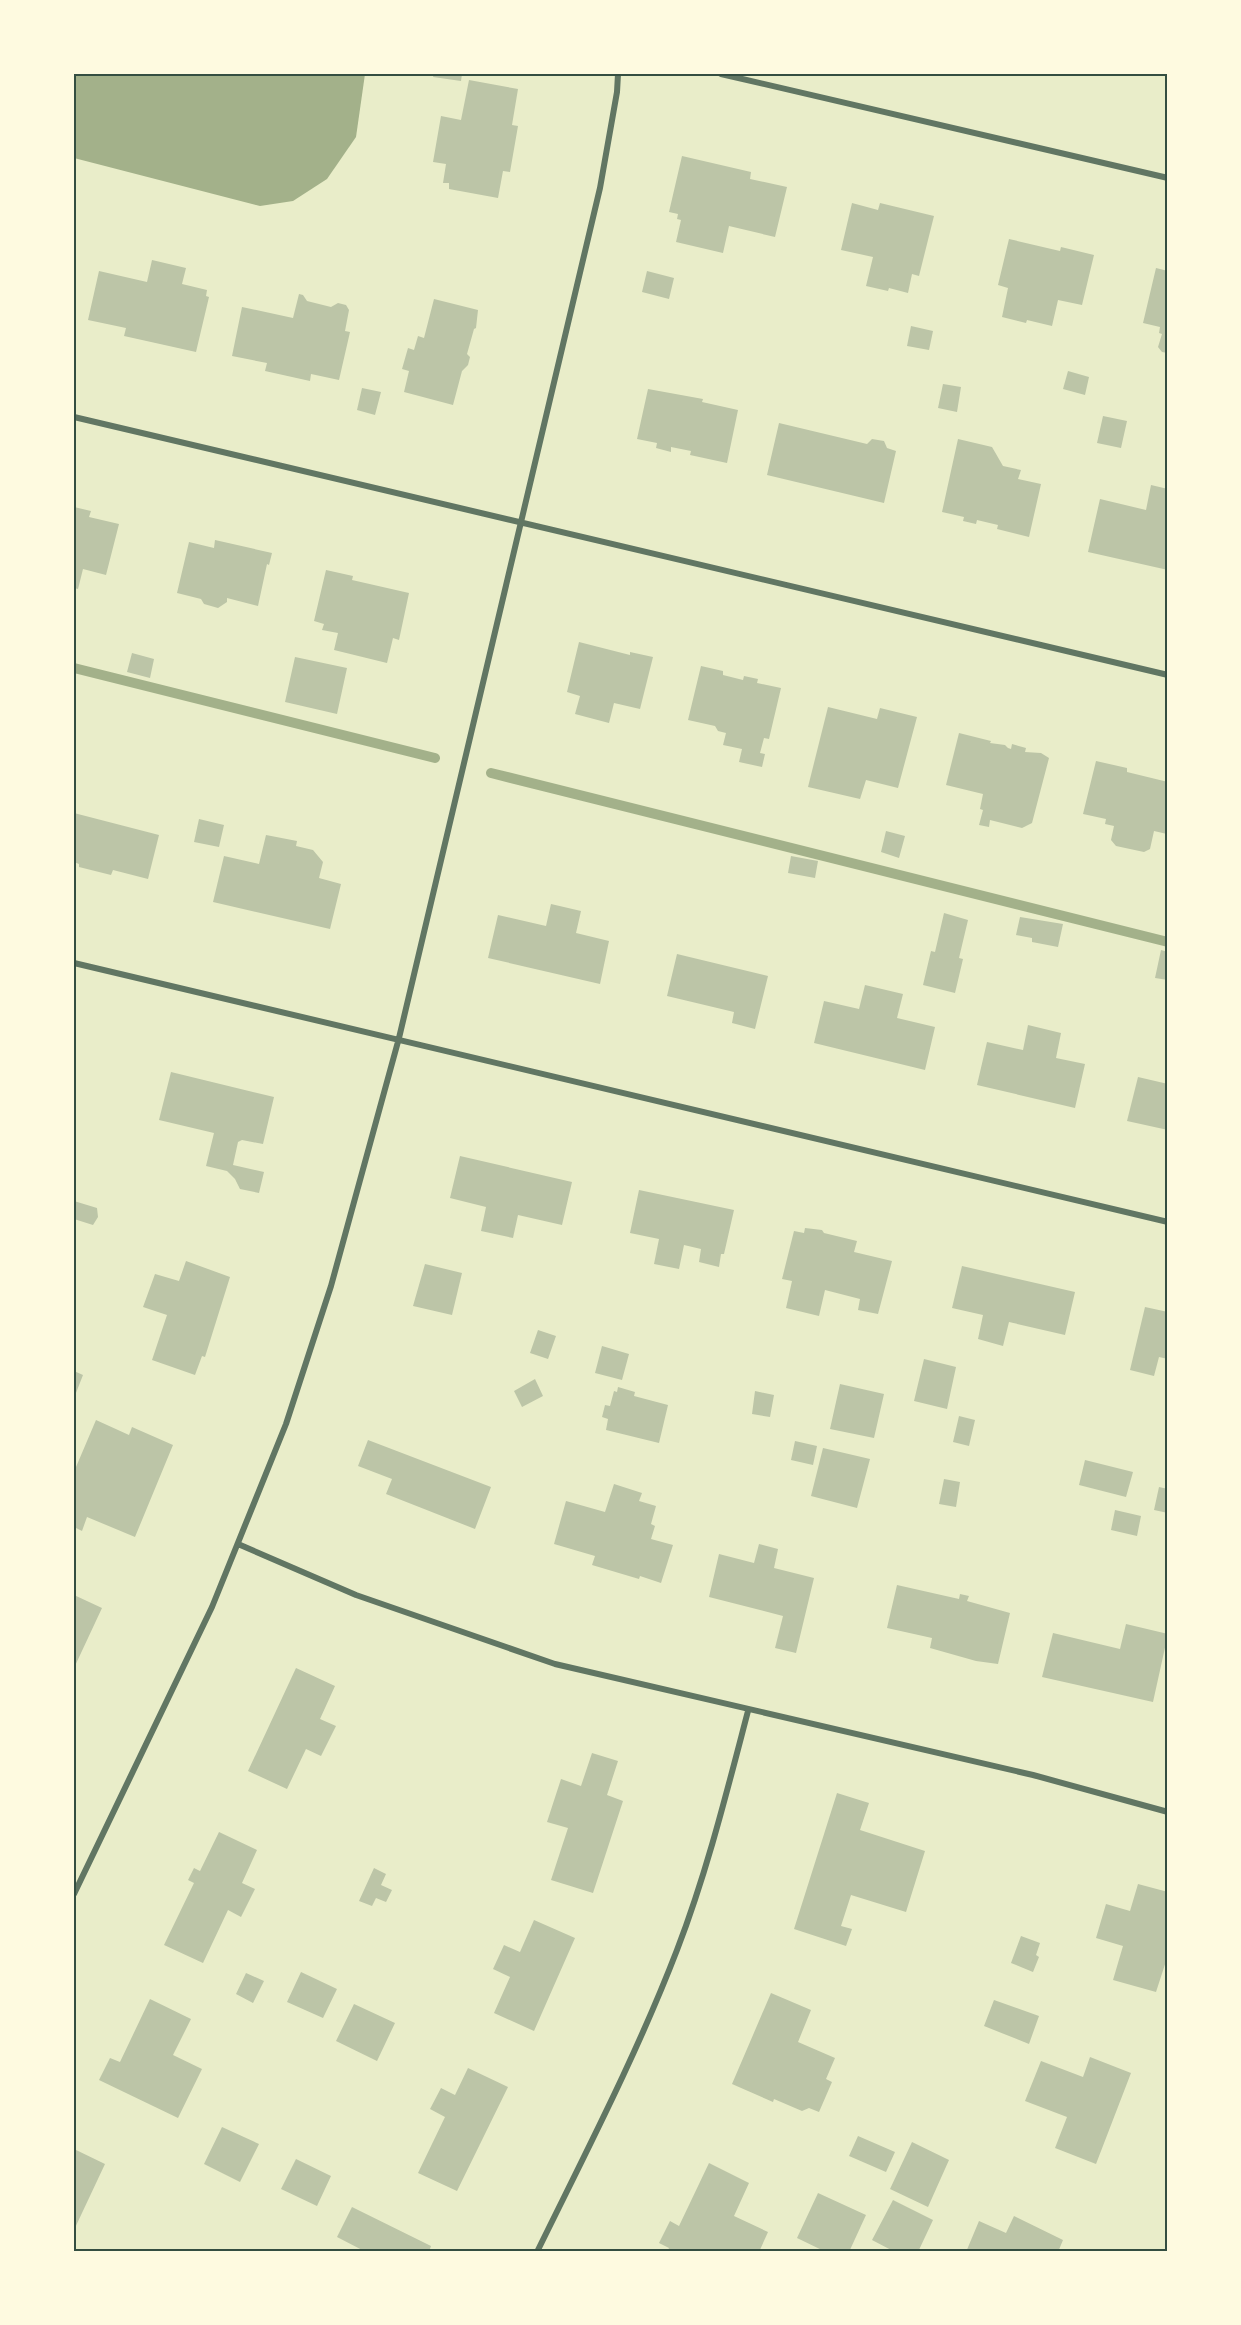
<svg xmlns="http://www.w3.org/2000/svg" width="1241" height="2325" font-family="Mulish,sans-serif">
<rect width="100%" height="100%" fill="#e9edc9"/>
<path fill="#a3b18a" d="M 74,74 L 365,74 L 356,137 L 327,179 L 293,201 L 260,206 L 74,158 Z"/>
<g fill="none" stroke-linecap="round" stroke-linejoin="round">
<path stroke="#a3b18a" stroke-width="10" d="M 74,668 L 435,758
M 491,773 L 1168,942"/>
</g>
<path fill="#bcc5a7" d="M 434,74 L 462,74 L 461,81 L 433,77 Z
M 469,80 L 518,89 L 512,125 L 518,126 L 510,172 L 503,171 L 498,198 L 449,189 L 449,183 L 443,183 L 446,164 L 433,162 L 441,116 L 461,120 Z
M 682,156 L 751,172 L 750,179 L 787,187 L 775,237 L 729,226 L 723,253 L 676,242 L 681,220 L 677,219 L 678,214 L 669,212 Z
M 852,203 L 878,210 L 880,203 L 934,216 L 919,276 L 912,274 L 908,293 L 889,288 L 888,291 L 866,286 L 873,257 L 841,250 Z
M 1009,239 L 1060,251 L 1061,247 L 1094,255 L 1082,305 L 1058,300 L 1052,326 L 1027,320 L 1026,323 L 1002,317 L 1008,288 L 998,285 Z
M 152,260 L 186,268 L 182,284 L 207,290 L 206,296 L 209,297 L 196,352 L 124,336 L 126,328 L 88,320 L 99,271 L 147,282 Z
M 1156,268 L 1168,271 L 1168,353 L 1162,352 L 1158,347 L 1162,334 L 1159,333 L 1160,327 L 1143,323 Z
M 647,271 L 674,278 L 669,299 L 642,292 Z
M 299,294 L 303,295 L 307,301 L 331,307 L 338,303 L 346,305 L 349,310 L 345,331 L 350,332 L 339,380 L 311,374 L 310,381 L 265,371 L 267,363 L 232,356 L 242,307 L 293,318 Z
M 434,299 L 478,310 L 476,328 L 474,329 L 467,354 L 470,357 L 468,365 L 462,371 L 453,405 L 404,392 L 409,371 L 402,369 L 408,348 L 414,350 L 418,336 L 424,338 Z
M 911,326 L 933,331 L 929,350 L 907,346 Z
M 1068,371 L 1089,377 L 1085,395 L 1063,389 Z
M 943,384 L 961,387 L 957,412 L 938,408 Z
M 362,388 L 381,392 L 375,415 L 357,410 Z
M 648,389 L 703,399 L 702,402 L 738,410 L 727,463 L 690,455 L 691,451 L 671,447 L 671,452 L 656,448 L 657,443 L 637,439 Z
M 1103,416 L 1127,421 L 1121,448 L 1097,443 Z
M 779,423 L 867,444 L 872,439 L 884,441 L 887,448 L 896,451 L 884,503 L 767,475 Z
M 958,439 L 992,447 L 1003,466 L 1021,470 L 1018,479 L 1041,484 L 1029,537 L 997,529 L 998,525 L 977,520 L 976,524 L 963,521 L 964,517 L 942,512 Z
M 1151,485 L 1168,489 L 1168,570 L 1088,552 L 1100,499 L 1146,510 Z
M 74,507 L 91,511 L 89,517 L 119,524 L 106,575 L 83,569 L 78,589 L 74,588 Z
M 215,540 L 272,553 L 269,565 L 267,564 L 258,606 L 227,598 L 227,602 L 218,608 L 204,604 L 201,599 L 177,593 L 189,542 L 214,548 Z
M 326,570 L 353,576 L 352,580 L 409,593 L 399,640 L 393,638 L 387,663 L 334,650 L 338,633 L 322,630 L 324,624 L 314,621 Z
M 579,642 L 630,655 L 630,652 L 653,657 L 640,709 L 614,703 L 609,723 L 575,714 L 580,696 L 567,692 Z
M 132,653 L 154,659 L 150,678 L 127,672 Z
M 295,657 L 347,668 L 337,714 L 285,702 Z
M 701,666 L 723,671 L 723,675 L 743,680 L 744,676 L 758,679 L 757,683 L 781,688 L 769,739 L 764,738 L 760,753 L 765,754 L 762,767 L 739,762 L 742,749 L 723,745 L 726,733 L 718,731 L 715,726 L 688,720 Z
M 828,707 L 877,719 L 880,708 L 917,717 L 898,788 L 866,780 L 860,799 L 808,787 Z
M 959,733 L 991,741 L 990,743 L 1005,745 L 1008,748 L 1011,749 L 1012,744 L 1026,748 L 1025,752 L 1041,753 L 1049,758 L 1032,823 L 1022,828 L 990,820 L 989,827 L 979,825 L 983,810 L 980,809 L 983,794 L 946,785 Z
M 1096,761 L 1127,768 L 1127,772 L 1168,782 L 1167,834 L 1154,831 L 1150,849 L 1144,852 L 1116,846 L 1111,840 L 1114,826 L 1105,824 L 1106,819 L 1083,814 Z
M 74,813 L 159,835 L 148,879 L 113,870 L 111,875 L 79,867 L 79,864 L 74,862 Z
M 199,819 L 224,825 L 219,847 L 194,842 Z
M 886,831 L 905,836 L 899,858 L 881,852 Z
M 266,835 L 297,841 L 296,846 L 313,850 L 323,862 L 319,878 L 341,884 L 330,929 L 213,902 L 224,856 L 259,864 Z
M 791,856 L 818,861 L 815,878 L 788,873 Z
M 551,904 L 581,911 L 576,933 L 609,941 L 600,984 L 488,958 L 498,915 L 546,926 Z
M 944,913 L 968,920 L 959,958 L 963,959 L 955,993 L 923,985 L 931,951 L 935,952 Z
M 1020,917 L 1063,924 L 1058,947 L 1032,942 L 1032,938 L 1016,935 Z
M 1161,950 L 1168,952 L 1168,980 L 1155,978 Z
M 677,954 L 768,976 L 755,1029 L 732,1023 L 734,1012 L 667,996 Z
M 865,985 L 903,994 L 897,1018 L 935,1027 L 925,1070 L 814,1043 L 824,1001 L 859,1009 Z
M 1028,1025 L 1061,1033 L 1056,1058 L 1085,1064 L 1075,1108 L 977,1085 L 987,1042 L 1023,1050 Z
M 171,1072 L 274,1097 L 263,1144 L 242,1140 L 238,1142 L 233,1165 L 264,1172 L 259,1193 L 240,1189 L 235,1179 L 227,1171 L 206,1166 L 214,1133 L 159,1120 Z
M 1138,1077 L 1168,1084 L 1168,1130 L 1127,1121 Z
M 460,1156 L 572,1182 L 562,1225 L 518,1215 L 513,1238 L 481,1231 L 486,1207 L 450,1198 Z
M 639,1190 L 734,1210 L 724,1254 L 721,1254 L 719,1267 L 699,1262 L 701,1249 L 684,1245 L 679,1269 L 654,1264 L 659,1239 L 630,1233 Z
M 74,1201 L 97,1208 L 98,1217 L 93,1225 L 74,1219 Z
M 805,1228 L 822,1230 L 824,1233 L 857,1241 L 854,1252 L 892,1261 L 878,1314 L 858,1310 L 860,1299 L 825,1290 L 819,1316 L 786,1308 L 792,1281 L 782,1279 L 794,1231 L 804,1233 Z
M 186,1261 L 230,1277 L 205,1357 L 202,1356 L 195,1375 L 152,1360 L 167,1315 L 143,1307 L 155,1274 L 179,1281 Z
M 425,1264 L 462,1273 L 452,1315 L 413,1306 Z
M 962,1266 L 1075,1292 L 1065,1335 L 1009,1322 L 1003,1346 L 978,1339 L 983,1315 L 952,1308 Z
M 1145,1307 L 1168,1312 L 1168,1359 L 1159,1357 L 1154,1376 L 1130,1370 Z
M 538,1330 L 556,1336 L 548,1359 L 530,1353 Z
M 602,1346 L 629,1354 L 622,1380 L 595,1373 Z
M 924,1359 L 956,1367 L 947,1409 L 914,1401 Z
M 74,1371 L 83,1375 L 74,1398 Z
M 535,1379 L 543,1396 L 522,1407 L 514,1391 Z
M 840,1384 L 884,1394 L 874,1438 L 830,1429 Z
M 618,1387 L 635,1392 L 634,1396 L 668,1405 L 659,1443 L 606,1430 L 608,1419 L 602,1417 L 605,1405 L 610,1406 L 614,1391 L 617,1392 Z
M 755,1391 L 774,1395 L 770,1417 L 752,1414 Z
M 959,1416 L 975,1420 L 969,1446 L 953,1442 Z
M 96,1420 L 129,1435 L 132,1427 L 173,1445 L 135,1537 L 87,1517 L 82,1531 L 74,1527 L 74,1466 L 76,1467 Z
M 368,1440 L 491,1487 L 475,1529 L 386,1494 L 392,1479 L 358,1466 Z
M 795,1441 L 817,1446 L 813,1465 L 791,1460 Z
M 823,1448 L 870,1459 L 857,1508 L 811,1496 Z
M 1085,1460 L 1133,1472 L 1126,1497 L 1079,1485 Z
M 944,1479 L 960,1482 L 956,1507 L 939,1504 Z
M 614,1484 L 642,1493 L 639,1501 L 656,1506 L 651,1524 L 655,1526 L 651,1539 L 673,1545 L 661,1583 L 640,1576 L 639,1579 L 592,1565 L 595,1556 L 554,1544 L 566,1501 L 605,1512 Z
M 1159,1487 L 1168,1489 L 1168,1513 L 1154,1510 Z
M 1115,1510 L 1141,1516 L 1137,1536 L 1111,1530 Z
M 759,1544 L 778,1549 L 774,1568 L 814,1578 L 796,1653 L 775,1648 L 783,1616 L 709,1597 L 719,1554 L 754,1563 Z
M 897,1585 L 959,1599 L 960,1594 L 969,1596 L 967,1601 L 1010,1613 L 998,1664 L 976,1661 L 930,1648 L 932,1638 L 887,1628 Z
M 74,1595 L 102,1608 L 74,1668 Z
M 1126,1624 L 1168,1634 L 1153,1702 L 1042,1677 L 1053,1633 L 1120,1649 Z
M 296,1668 L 335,1686 L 320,1719 L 336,1726 L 321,1756 L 306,1749 L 287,1789 L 248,1771 Z
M 592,1753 L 618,1761 L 607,1795 L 623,1801 L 593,1893 L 551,1880 L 568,1828 L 547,1822 L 561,1779 L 581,1786 Z
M 837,1793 L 869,1803 L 860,1830 L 925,1851 L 906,1912 L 851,1895 L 841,1926 L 852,1929 L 846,1946 L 794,1929 Z
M 219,1832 L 257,1850 L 242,1883 L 255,1889 L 241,1917 L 228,1910 L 203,1963 L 164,1945 L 194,1883 L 188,1880 L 194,1868 L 200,1871 Z
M 374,1868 L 386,1874 L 381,1885 L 392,1890 L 386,1902 L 376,1898 L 372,1906 L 359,1901 Z
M 1138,1884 L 1168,1892 L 1168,1955 L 1156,1992 L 1113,1980 L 1123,1946 L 1096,1938 L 1106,1904 L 1130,1911 Z
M 534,1920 L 575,1938 L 534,2031 L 494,2013 L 510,1977 L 493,1969 L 504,1945 L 520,1952 Z
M 1021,1936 L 1040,1943 L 1036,1955 L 1039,1957 L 1033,1972 L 1011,1963 Z
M 301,1972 L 337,1989 L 323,2018 L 287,2002 Z
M 246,1973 L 264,1981 L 253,2003 L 236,1994 Z
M 771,1993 L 811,2010 L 798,2042 L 835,2058 L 826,2079 L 832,2082 L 819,2112 L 809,2108 L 802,2111 L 774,2099 L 773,2102 L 732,2084 Z
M 150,1999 L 191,2019 L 173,2055 L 202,2069 L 178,2118 L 99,2080 L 110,2058 L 120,2062 Z
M 994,2000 L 1039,2016 L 1029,2044 L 984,2026 Z
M 354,2004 L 395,2023 L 377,2061 L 336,2041 Z
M 1090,2057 L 1131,2073 L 1096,2164 L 1055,2148 L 1067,2117 L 1025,2101 L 1041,2061 L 1083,2077 Z
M 468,2068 L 508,2087 L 457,2191 L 418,2173 L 445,2117 L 430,2109 L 441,2088 L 455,2095 Z
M 222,2127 L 259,2144 L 240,2182 L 204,2164 Z
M 858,2136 L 895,2152 L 886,2172 L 849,2156 Z
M 912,2142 L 949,2160 L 928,2207 L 890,2189 Z
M 74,2149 L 105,2164 L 74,2230 Z
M 296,2159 L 331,2176 L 317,2206 L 281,2189 Z
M 709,2163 L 749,2183 L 734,2216 L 768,2232 L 759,2252 L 721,2252 L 717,2250 L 716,2252 L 667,2252 L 669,2248 L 659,2243 L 670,2221 L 679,2226 Z
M 818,2193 L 866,2215 L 849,2252 L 826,2252 L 797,2238 Z
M 893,2200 L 933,2220 L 918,2252 L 895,2252 L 872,2240 Z
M 352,2207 L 431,2246 L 429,2252 L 366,2252 L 337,2237 Z
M 1014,2216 L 1063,2240 L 1058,2252 L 966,2252 L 979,2221 L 1006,2233 Z"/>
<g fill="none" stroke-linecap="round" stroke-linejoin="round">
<path stroke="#617663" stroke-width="6" d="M 721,74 L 1168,178
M 74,417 L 1168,675
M 74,963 L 1168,1222
M 238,1544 L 356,1595 L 555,1664 L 1033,1775 L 1168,1812
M 74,1894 L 212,1607 L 286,1424 L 331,1286 L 399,1038 L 600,188 L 617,92 L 618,74
M 537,2252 C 586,2152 637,2054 677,1950 C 707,1872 727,1791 748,1711"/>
</g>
<rect width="1241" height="2325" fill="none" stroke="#fefae0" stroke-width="150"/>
<rect x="75" y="75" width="1091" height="2175" fill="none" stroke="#344e41" stroke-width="2"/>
</svg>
